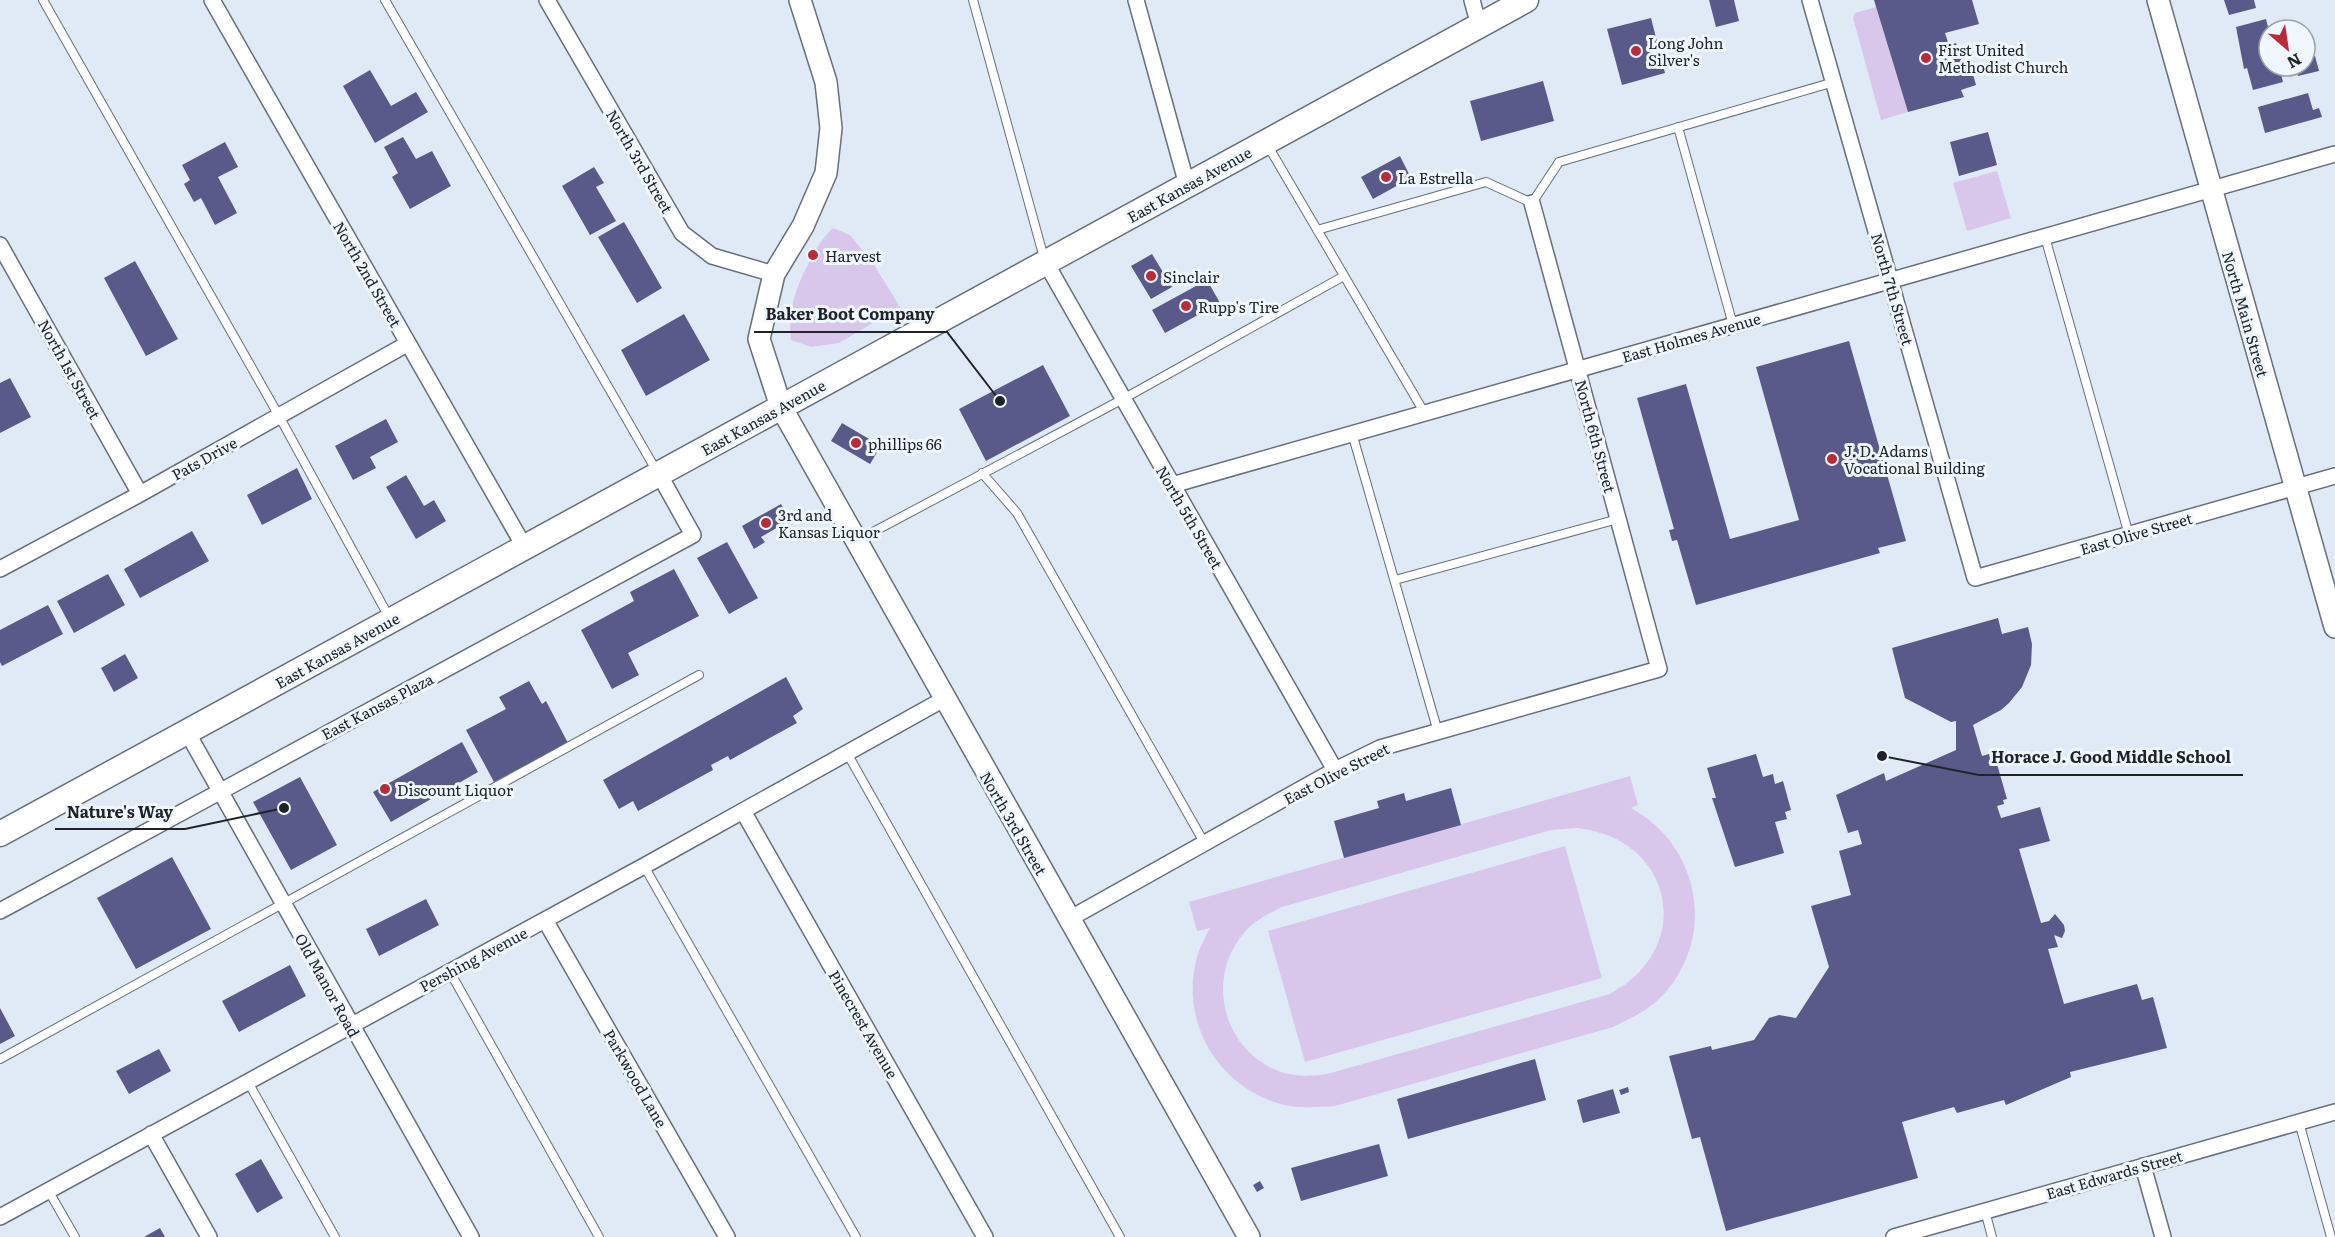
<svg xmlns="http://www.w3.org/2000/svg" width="2335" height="1237" font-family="Literata,serif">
<rect width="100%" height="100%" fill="#e0eaf7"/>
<path fill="#d9c7eb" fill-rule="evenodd" d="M 1876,7 L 1908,112 L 1881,120 L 1853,18 L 1855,13 Z
M 1997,171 L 2011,218 L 1967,231 L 1953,183 Z
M 833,228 L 850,235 L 873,263 L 900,307 L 839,343 L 811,347 L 791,340 C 787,308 798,282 813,255 C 819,245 824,236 833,228 Z
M 1630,776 L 1638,805 L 1631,808 C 1700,845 1717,937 1663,995 C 1649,1010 1631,1018 1613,1027 L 1335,1106 C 1319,1107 1304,1108 1289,1106 C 1225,1093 1182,1031 1195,966 C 1197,952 1204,940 1210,928 L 1197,931 L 1189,902 ZM 1577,828 C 1674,838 1696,948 1610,994 L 1327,1074 C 1311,1076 1296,1077 1281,1072 C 1224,1052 1204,979 1244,933 C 1254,921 1268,914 1282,907 L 1551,830 Z
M 1565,846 L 1602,978 L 1305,1062 L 1268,931 Z"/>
<path fill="#595a89" d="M 1709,0 L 1734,0 L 1739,21 L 1716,27 Z
M 1874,0 L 1972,0 L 1979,24 L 1945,33 L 1949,45 L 1956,43 L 1965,73 L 1972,71 L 1976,85 L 1961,90 L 1964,97 L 1908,112 Z
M 2224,0 L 2254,0 L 2256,8 L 2229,15 Z
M 1651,18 L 1665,73 L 1622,85 L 1607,29 Z
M 2266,19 L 2269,31 L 2269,66 L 2279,66 L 2283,82 L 2253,90 L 2247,68 L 2244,69 L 2236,27 Z
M 2315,56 L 2319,71 L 2298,76 L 2295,66 L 2305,66 L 2305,58 Z
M 370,70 L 391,106 L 416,92 L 428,112 L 375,143 L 343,86 Z
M 1543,81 L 1554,121 L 1481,141 L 1470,101 Z
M 2308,93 L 2313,110 L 2319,108 L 2322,117 L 2265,133 L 2258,107 Z
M 1988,132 L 1997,165 L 1959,176 L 1950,142 Z
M 403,137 L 416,159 L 432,151 L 451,186 L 410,209 L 392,177 L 398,173 L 384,147 Z
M 225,142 L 238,167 L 218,177 L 237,213 L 215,225 L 201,198 L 194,202 L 184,184 L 190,180 L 182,165 Z
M 1400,156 L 1411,178 L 1373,199 L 1361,177 Z
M 594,167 L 604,183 L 596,187 L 616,221 L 590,235 L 562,186 Z
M 624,222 L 662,288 L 637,303 L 598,237 Z
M 1152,254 L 1172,287 L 1151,299 L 1131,266 Z
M 135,261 L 178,339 L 146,356 L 104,278 Z
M 1207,280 L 1220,303 L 1165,333 L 1152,310 Z
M 684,314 L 710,360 L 646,396 L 621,350 Z
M 1849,341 L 1906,541 L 1878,548 L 1880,553 L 1696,605 L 1677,540 L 1672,541 L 1669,530 L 1674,529 L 1637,398 L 1686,384 L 1730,539 L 1799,520 L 1756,367 Z
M 1043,365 L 1070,416 L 986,461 L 959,409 Z
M 10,378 L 31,417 L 0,433 L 0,383 Z
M 386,419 L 398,442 L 370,457 L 376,468 L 353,480 L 335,446 Z
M 842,423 L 881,446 L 870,464 L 831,441 Z
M 297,468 L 312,499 L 262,525 L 247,495 Z
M 406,475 L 424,506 L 434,500 L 446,521 L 416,539 L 386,487 Z
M 781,504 L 790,520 L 761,537 L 765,542 L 754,549 L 742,526 Z
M 192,531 L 209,561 L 140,598 L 124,569 Z
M 727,542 L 758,598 L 729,614 L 697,558 Z
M 674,569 L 699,616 L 628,653 L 639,675 L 612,689 L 581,630 L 634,601 L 630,592 Z
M 108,574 L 125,605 L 74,633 L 57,601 Z
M 48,605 L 63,634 L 2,666 L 0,662 L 0,630 Z
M 1998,618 L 2002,634 L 2028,627 L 2032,644 L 2031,665 L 2022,687 L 2009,703 L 2001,710 L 1973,725 L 1982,756 L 1989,754 L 1990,759 L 1995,757 L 2007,799 L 2003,800 L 2004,804 L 1997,806 L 2001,818 L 2040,807 L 2050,841 L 2019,849 L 2041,923 L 2049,921 L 2055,914 L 2064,925 L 2065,931 L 2062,938 L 2054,935 L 2058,947 L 2048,949 L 2064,1004 L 2137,984 L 2142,1000 L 2153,997 L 2167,1048 L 2070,1072 L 2071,1077 L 2006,1105 L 2004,1100 L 1957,1113 L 1954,1107 L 1902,1122 L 1918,1178 L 1726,1231 L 1700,1137 L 1692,1139 L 1669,1056 L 1711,1046 L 1712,1050 L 1754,1040 L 1769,1018 L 1779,1015 L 1796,1018 L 1829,967 L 1811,906 L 1851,895 L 1839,851 L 1862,844 L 1858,830 L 1848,833 L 1836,795 L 1884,773 L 1886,781 L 1956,750 L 1956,721 L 1951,722 L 1905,698 L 1892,648 Z
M 125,654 L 138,678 L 114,692 L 101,668 Z
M 786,677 L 803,709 L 793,716 L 797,723 L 730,760 L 728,756 L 711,765 L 713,770 L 638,811 L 633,801 L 619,809 L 603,780 Z
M 529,681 L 542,704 L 546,701 L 568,743 L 494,782 L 466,730 L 506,709 L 499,697 Z
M 462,742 L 478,772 L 391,822 L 373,792 Z
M 1756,754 L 1763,777 L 1773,774 L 1775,784 L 1783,781 L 1791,810 L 1785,812 L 1787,819 L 1775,822 L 1784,853 L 1735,867 L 1712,798 L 1716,798 L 1707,768 Z
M 300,777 L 337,845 L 291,870 L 253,802 Z
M 1451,788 L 1461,825 L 1344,858 L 1334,821 L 1379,808 L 1377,801 L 1404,793 L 1406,801 Z
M 172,857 L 211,929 L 136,969 L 97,898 Z
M 426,899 L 439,925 L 379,956 L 366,929 Z
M 290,965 L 306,996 L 239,1032 L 222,1001 Z
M 0,1008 L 15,1036 L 0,1044 Z
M 159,1049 L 171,1071 L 129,1094 L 116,1071 Z
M 1535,1059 L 1546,1100 L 1408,1139 L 1397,1099 Z
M 1628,1087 L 1629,1092 L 1621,1095 L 1619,1090 Z
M 1613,1089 L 1620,1113 L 1583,1123 L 1577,1100 Z
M 1379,1144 L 1388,1176 L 1301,1201 L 1291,1168 Z
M 261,1159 L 283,1198 L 257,1213 L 235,1174 Z
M 1260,1181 L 1264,1188 L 1257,1192 L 1253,1185 Z
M 160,1228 L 165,1237 L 144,1237 Z"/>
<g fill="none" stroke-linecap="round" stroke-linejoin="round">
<defs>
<path id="lane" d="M 43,0 L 279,416 L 389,617
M 385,0 L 656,470
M 973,0 L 1044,258
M 1678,127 L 1733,325
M 1268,146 L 1424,412
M 1317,230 L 1486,182 L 1532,203 L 1559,162 L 1834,82
M 2045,237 L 2129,535
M 1352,433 L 1438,732
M 982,473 L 1017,513 L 1205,844
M 858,540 L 1123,399 L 1344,276
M 1395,580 L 1618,519
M 847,753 L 1120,1237
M 644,866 L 856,1237
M 450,972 L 599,1237
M 0,1059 L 699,675
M 248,1082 L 335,1237
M 2299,1122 L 2331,1237
M 48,1190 L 75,1237
M 1985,1211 L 1992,1237"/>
<path id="street" d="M 212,0 L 525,548
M 547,0 L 682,233 L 712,256 L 774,274
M 1136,0 L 1187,185
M 1472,0 L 1479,26
M 1810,0 L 1975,578 L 2335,476
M 0,245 L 140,494
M 1046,263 L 1335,770
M 1172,485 L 2335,154
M 0,569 L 140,494 L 407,344
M 187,732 L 471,1237
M 743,811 L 985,1237
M 0,911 L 693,535 L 659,474
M 1069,919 L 1335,770 L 1380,748 L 1659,669 L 1532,203
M 545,920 L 727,1237
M 151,1134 L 209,1237
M 2143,1166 L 2163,1237
M 0,1217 L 644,866 L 944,699
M 1894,1237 L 2335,1112"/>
<path id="secondary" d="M 800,0 L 826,82 L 831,128 L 826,173 L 803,226 L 774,274 L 759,339 L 781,407 L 1249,1237
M 2158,0 L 2335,627"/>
<path id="primary" d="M 0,834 L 1526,0"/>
</defs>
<use href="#lane" stroke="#676f7b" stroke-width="10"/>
<use href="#street" stroke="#676f7b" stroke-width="18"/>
<use href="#secondary" stroke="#676f7b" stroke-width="24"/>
<use href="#primary" stroke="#676f7b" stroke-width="27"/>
<use href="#lane" stroke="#fff" stroke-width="8"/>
<use href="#street" stroke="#fff" stroke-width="15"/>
<use href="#secondary" stroke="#fff" stroke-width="21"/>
<use href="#primary" stroke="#fff" stroke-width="24"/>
</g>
<g fill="#bb2a37" stroke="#f1f7ff" stroke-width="2">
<circle cx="1636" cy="51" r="6"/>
<circle cx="1926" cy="58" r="6"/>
<circle cx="1386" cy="177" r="6"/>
<circle cx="813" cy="255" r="6"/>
<circle cx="1151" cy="276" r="6"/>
<circle cx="1186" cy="306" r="6"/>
<circle cx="856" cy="443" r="6"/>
<circle cx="1832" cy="459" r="6"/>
<circle cx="766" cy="523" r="6"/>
<circle cx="385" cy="789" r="6"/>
</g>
<g text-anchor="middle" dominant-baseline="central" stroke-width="6" stroke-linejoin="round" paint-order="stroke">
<g font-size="15" fill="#202429" stroke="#f1f7ff" text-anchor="start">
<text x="1648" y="42">Long John<tspan x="1648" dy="17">Silver's</tspan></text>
<text x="1938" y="49">First United<tspan x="1938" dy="17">Methodist Church</tspan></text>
<text x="1398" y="177">La Estrella</text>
<text x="825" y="255">Harvest</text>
<text x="1163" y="276">Sinclair</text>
<text x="1198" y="306">Rupp's Tire</text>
<text x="868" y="443">phillips 66</text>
<text x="1844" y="450">J. D. Adams<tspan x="1844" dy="17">Vocational Building</tspan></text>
<text x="778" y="514">3rd and<tspan x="778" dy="17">Kansas Liquor</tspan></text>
<text x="397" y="789">Discount Liquor</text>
</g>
<g font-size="15" fill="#202429" stroke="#f1f7ff">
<text transform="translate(640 161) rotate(60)">North 3rd Street</text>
<text transform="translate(1189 184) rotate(-29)">East Kansas Avenue</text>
<text transform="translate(368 274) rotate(60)">North 2nd Street</text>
<text transform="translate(1893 289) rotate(74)">North 7th Street</text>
<text transform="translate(2246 314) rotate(74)">North Main Street</text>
<text transform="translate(1691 337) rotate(-16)">East Holmes Avenue</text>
<text transform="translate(70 369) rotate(61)">North 1st Street</text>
<text transform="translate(763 417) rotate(-29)">East Kansas Avenue</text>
<text transform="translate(1596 436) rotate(75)">North 6th Street</text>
<text transform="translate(204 458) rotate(-29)">Pats Drive</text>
<text transform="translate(1190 517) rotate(60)">North 5th Street</text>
<text transform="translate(2136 533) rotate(-16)">East Olive Street</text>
<text transform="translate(337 650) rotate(-29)">East Kansas Avenue</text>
<text transform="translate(377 706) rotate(-28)">East Kansas Plaza</text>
<text transform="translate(1336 773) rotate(-27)">East Olive Street</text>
<text transform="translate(1014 823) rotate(60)">North 3rd Street</text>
<text transform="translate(473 959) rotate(-28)">Pershing Avenue</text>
<text transform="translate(328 985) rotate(61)">Old Manor Road</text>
<text transform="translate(864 1024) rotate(60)">Pinecrest Avenue</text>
<text transform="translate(636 1078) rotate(60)">Parkwood Lane</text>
<text transform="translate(2114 1174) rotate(-16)">East Edwards Street</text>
</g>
</g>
<path fill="none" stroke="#202429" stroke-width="2" d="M1000 401L947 332H754M1882 756L1979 775H2243M284 808L185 829H55"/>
<g fill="#202429" stroke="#f1f7ff" stroke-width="2">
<circle cx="1000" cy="401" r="6"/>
<circle cx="1882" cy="756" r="6"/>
<circle cx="284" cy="808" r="6"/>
</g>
<g font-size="16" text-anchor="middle" font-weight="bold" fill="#202429" stroke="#f1f7ff" stroke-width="6" stroke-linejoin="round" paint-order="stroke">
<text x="850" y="320">Baker Boot Company</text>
<text x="2111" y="763">Horace J. Good Middle School</text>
<text x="120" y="818">Nature's Way</text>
</g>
<g transform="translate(2287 48) rotate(151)"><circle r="28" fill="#f1f7ff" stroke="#9da3a9" stroke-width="1.5"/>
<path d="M0-4.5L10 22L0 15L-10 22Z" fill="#bb2a37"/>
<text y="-9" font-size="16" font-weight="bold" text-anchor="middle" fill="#202429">N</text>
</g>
</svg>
